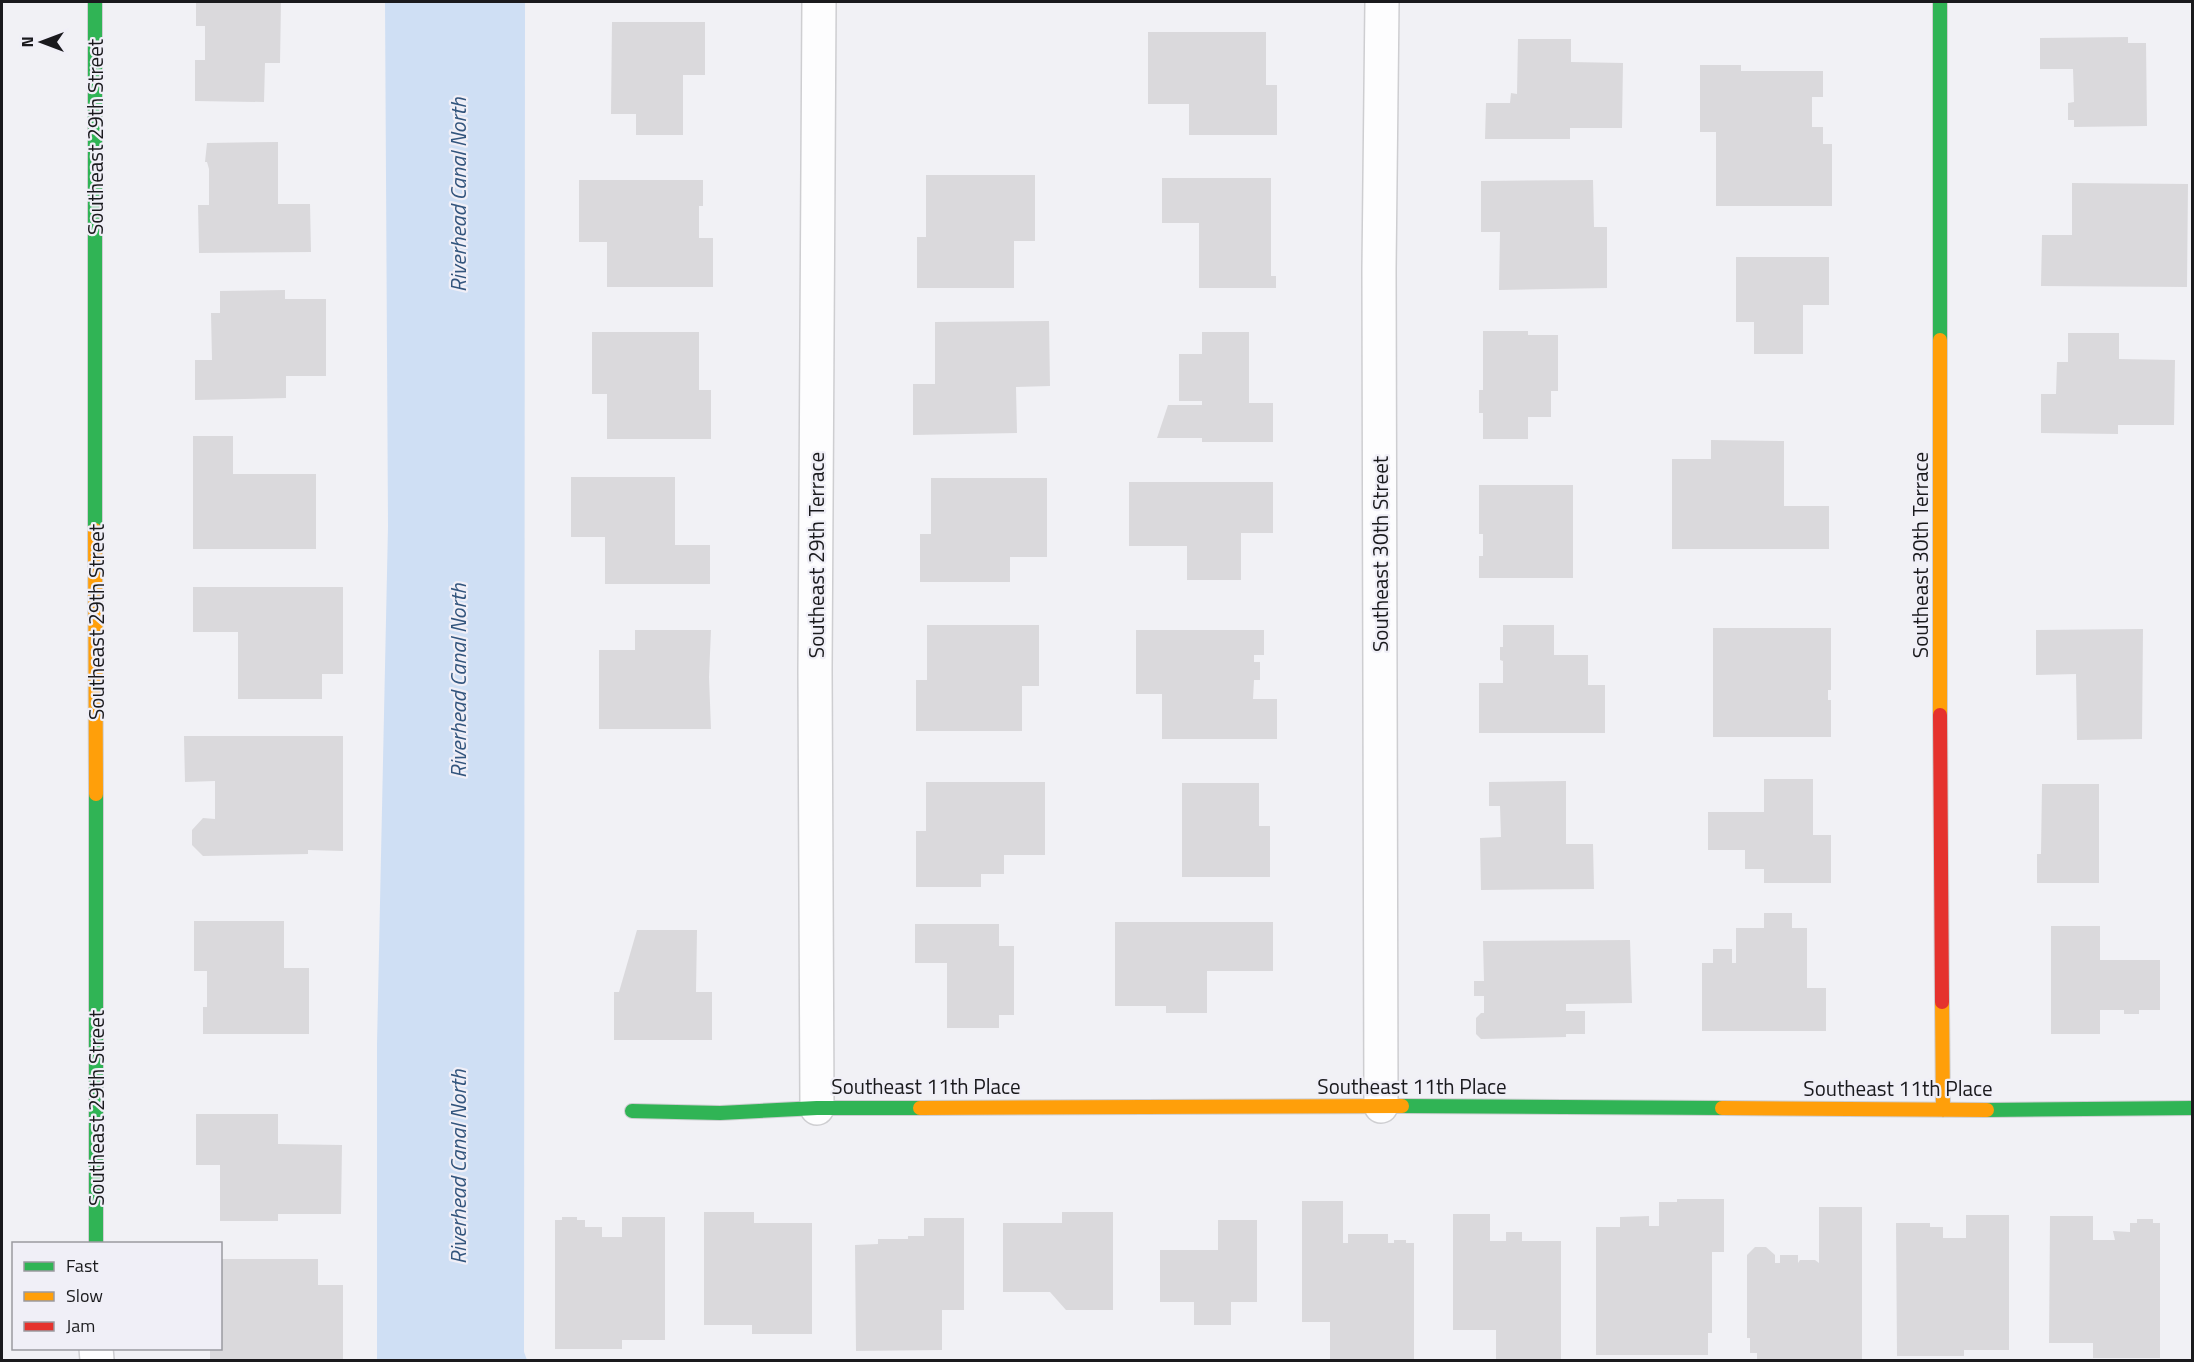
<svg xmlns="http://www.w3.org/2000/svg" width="2194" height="1362" font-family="'Titillium Web',sans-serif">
<rect width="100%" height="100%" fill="#f1f1f5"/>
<path fill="#cfdff4" d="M 385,2 L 525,2 L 524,1352 L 527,1360 L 377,1360 L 377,1044 L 388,526 Z"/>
<path fill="#dad9dc" d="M 196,2 L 281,2 L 280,63 L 265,63 L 264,102 L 195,101 L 195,60 L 205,60 L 205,26 L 196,26 Z
M 612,22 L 705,22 L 705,75 L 683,75 L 683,135 L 636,135 L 636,114 L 611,114 Z
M 1148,32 L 1266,32 L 1266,85 L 1277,85 L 1277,135 L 1189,135 L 1189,104 L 1148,104 Z
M 2128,37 L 2128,43 L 2146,43 L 2147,126 L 2074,127 L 2074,120 L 2068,120 L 2068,103 L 2074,102 L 2073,69 L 2040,69 L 2040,38 Z
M 1518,39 L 1571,39 L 1571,62 L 1623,63 L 1622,128 L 1570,128 L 1570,139 L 1485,139 L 1486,103 L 1510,103 L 1511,93 L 1517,94 Z
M 1700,65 L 1741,65 L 1741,71 L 1823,71 L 1823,97 L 1812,97 L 1812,127 L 1823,127 L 1823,144 L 1832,144 L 1832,206 L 1716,206 L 1716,132 L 1700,132 Z
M 278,142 L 278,204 L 310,204 L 311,252 L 199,253 L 198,205 L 209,205 L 209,169 L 207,162 L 205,162 L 207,143 Z
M 926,175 L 1035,175 L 1035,241 L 1014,241 L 1014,288 L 917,288 L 917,237 L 926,237 Z
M 1162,178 L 1271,178 L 1271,276 L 1276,276 L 1276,288 L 1199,288 L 1199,223 L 1162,223 Z
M 579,180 L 703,180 L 703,206 L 699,206 L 699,238 L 713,238 L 713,287 L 607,287 L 607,242 L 579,242 Z
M 1593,180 L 1594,227 L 1607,227 L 1607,288 L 1499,290 L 1500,232 L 1481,232 L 1481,181 Z
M 2072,183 L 2188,184 L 2187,287 L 2041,286 L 2042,235 L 2072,235 Z
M 1736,257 L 1829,257 L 1829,305 L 1803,305 L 1803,354 L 1754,354 L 1754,322 L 1736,322 Z
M 285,290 L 285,299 L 326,299 L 326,376 L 286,376 L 286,398 L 195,400 L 195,360 L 212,360 L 211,313 L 220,313 L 220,291 Z
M 1049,321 L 1050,386 L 1016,387 L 1017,433 L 913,435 L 913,384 L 935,384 L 935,322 Z
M 1483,331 L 1528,331 L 1528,335 L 1558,335 L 1558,391 L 1551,391 L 1551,417 L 1528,417 L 1528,439 L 1483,439 L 1483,413 L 1479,413 L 1479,390 L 1483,390 Z
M 592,332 L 699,332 L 699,390 L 711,390 L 711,439 L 607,439 L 607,394 L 592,394 Z
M 1202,332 L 1249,332 L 1249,403 L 1273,403 L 1273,442 L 1202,442 L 1202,438 L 1157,438 L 1168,405 L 1202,405 L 1202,401 L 1179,401 L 1179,354 L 1202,354 Z
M 2068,333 L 2119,333 L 2119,359 L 2175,360 L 2174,425 L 2118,425 L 2118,434 L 2041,433 L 2041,394 L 2056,394 L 2057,362 L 2068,362 Z
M 193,436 L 233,436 L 233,474 L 316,474 L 316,549 L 193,549 Z
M 1711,440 L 1784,441 L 1784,506 L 1829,506 L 1829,549 L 1672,549 L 1672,459 L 1711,459 Z
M 571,477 L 675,477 L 675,545 L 710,545 L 710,584 L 605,584 L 605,537 L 571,537 Z
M 931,478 L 1047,478 L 1047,557 L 1010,557 L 1010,582 L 920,582 L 920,534 L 931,534 Z
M 1129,482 L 1273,482 L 1273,533 L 1241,533 L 1241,580 L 1187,580 L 1187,546 L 1129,546 Z
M 1479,485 L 1573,485 L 1573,578 L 1479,578 L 1479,556 L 1483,556 L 1483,534 L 1479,534 Z
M 193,587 L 343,587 L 343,674 L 322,674 L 322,699 L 238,699 L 238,632 L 193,632 Z
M 927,625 L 1039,625 L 1039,686 L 1022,686 L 1022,731 L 916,731 L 916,680 L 927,680 Z
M 1503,625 L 1554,625 L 1554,655 L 1588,655 L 1588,685 L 1605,685 L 1605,733 L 1479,733 L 1479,683 L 1503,683 L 1503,661 L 1500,660 L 1500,647 L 1503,647 Z
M 1713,628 L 1831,628 L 1831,690 L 1828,690 L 1828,700 L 1831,700 L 1831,737 L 1713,737 Z
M 2143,629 L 2142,739 L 2077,740 L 2076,674 L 2036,675 L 2036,630 Z
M 635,630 L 711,630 L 709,677 L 711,729 L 599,729 L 599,650 L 635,650 Z
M 1136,630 L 1264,630 L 1264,655 L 1254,655 L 1254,662 L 1260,662 L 1260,680 L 1254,680 L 1253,699 L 1277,699 L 1277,739 L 1162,739 L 1162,694 L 1136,694 Z
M 184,736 L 343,736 L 343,851 L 308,850 L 308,854 L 203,856 L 192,845 L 192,830 L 203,818 L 215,819 L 215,781 L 185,782 Z
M 1764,779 L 1813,779 L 1813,835 L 1831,835 L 1831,883 L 1764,883 L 1764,869 L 1745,869 L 1745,850 L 1708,850 L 1708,812 L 1764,812 Z
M 1566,781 L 1566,844 L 1593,844 L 1594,889 L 1481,890 L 1480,838 L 1501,837 L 1500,806 L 1489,806 L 1489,782 Z
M 926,782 L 1045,782 L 1045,855 L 1004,855 L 1004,874 L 981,874 L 981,887 L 916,887 L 916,831 L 926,831 Z
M 1182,783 L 1259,783 L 1259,826 L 1270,826 L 1270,877 L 1182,877 Z
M 2042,784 L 2099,784 L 2099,883 L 2037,883 L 2037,854 L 2041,854 Z
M 1764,913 L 1792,913 L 1792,928 L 1807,928 L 1807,988 L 1826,988 L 1826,1031 L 1702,1031 L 1702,963 L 1713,963 L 1713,949 L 1732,949 L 1732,963 L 1736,963 L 1736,928 L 1764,928 Z
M 194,921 L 284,921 L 284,968 L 309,968 L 309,1034 L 203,1034 L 203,1007 L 207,1007 L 207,971 L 194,971 Z
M 1115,922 L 1273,922 L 1273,971 L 1207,971 L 1207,1013 L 1166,1013 L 1166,1006 L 1115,1006 Z
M 915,924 L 999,924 L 999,946 L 1014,946 L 1014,1015 L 999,1015 L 999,1028 L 947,1028 L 947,963 L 915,963 Z
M 2051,926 L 2100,926 L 2100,960 L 2160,960 L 2160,1010 L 2139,1010 L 2139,1014 L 2124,1014 L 2124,1010 L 2100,1010 L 2100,1034 L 2051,1034 Z
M 637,930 L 697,930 L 696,992 L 712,992 L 712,1040 L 614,1040 L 614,992 L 619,992 Z
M 1630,940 L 1632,1003 L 1566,1004 L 1566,1011 L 1585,1011 L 1585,1034 L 1566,1034 L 1566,1037 L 1481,1039 L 1476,1034 L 1476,1018 L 1481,1013 L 1484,1013 L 1484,996 L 1474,996 L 1474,981 L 1484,981 L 1483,941 Z
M 196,1114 L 278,1114 L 278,1144 L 342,1145 L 341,1214 L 278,1214 L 278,1221 L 220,1221 L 220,1165 L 196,1165 Z
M 1677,1199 L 1724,1199 L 1724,1252 L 1712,1252 L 1712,1333 L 1708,1333 L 1708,1355 L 1596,1355 L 1596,1227 L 1620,1227 L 1620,1217 L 1649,1216 L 1649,1226 L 1659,1226 L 1659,1202 L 1677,1202 Z
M 1302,1201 L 1343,1201 L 1343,1243 L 1348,1243 L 1348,1234 L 1388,1234 L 1388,1243 L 1394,1243 L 1394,1240 L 1406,1240 L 1406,1243 L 1414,1243 L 1414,1360 L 1330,1360 L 1330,1322 L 1302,1322 Z
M 1819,1207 L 1862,1207 L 1862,1360 L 1757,1360 L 1757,1353 L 1750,1353 L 1750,1338 L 1747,1338 L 1747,1255 L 1755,1247 L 1766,1247 L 1775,1255 L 1775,1263 L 1780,1263 L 1780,1255 L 1798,1255 L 1798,1263 L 1800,1260 L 1815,1260 L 1819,1263 Z
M 704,1212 L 754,1212 L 754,1223 L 812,1223 L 812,1334 L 752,1334 L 752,1325 L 704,1325 Z
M 1062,1212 L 1113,1212 L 1113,1310 L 1066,1310 L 1050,1292 L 1003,1292 L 1003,1223 L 1062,1223 Z
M 1453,1214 L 1490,1214 L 1490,1241 L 1506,1241 L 1506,1232 L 1522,1232 L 1522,1241 L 1561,1241 L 1561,1360 L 1496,1360 L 1496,1330 L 1453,1330 Z
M 1966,1215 L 2009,1215 L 2009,1350 L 1964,1350 L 1964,1356 L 1897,1356 L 1896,1223 L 1930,1223 L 1930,1227 L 1943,1227 L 1943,1238 L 1966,1238 Z
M 2050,1216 L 2093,1216 L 2093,1240 L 2115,1240 L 2113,1231 L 2130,1232 L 2130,1223 L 2137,1223 L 2137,1219 L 2153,1219 L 2153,1223 L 2160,1223 L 2160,1358 L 2093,1358 L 2093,1343 L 2049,1343 Z
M 562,1217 L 577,1217 L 577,1220 L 585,1220 L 585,1227 L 602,1227 L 602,1237 L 622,1237 L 622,1217 L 665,1217 L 665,1340 L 622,1340 L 622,1349 L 555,1349 L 555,1220 L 562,1220 Z
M 924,1218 L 964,1218 L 964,1310 L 942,1310 L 942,1350 L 856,1351 L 855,1245 L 878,1244 L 878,1239 L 908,1239 L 908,1236 L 924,1236 Z
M 1218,1220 L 1257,1220 L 1257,1302 L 1231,1302 L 1231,1325 L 1194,1325 L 1194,1302 L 1160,1302 L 1160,1250 L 1218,1250 Z
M 220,1259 L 318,1259 L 318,1285 L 343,1285 L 343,1360 L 210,1360 L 210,1348 L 220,1348 Z"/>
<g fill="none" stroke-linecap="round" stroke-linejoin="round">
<defs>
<path id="street" d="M 1381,1106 L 1379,269 L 1382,2
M 817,1108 L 815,670 L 819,2
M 96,1348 L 97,1360"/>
<path id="fast" d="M 95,2 L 95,530
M 1940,2 L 1940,340
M 96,794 L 96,1244
M 1402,1106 L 1722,1108
M 1987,1110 L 2192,1108
M 632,1111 L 720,1113 L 817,1108 L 920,1108"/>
<path id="slow" d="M 95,530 L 96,794
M 1940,715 L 1940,340
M 1942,1002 L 1943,1110
M 920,1108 L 1402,1106
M 1722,1108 L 1987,1110"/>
<path id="jam" d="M 1940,715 L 1942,1002"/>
</defs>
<use href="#street" stroke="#ceced1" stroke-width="36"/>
<use href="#fast" stroke="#ceced1" stroke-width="16"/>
<use href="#slow" stroke="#ceced1" stroke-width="16"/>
<use href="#jam" stroke="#ceced1" stroke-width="16"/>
<use href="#street" stroke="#fdfdfe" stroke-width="33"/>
<use href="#fast" stroke="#30b455" stroke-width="14"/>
<use href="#slow" stroke="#ff9f0a" stroke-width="14"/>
<use href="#jam" stroke="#e5322d" stroke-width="14"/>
</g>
<g text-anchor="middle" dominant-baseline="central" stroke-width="4.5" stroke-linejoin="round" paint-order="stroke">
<g font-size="21" fill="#1a1a1d" stroke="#f0eff7">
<text transform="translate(95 137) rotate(-90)">Southeast 29th Street</text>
<text transform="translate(1380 554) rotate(-90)">Southeast 30th Street</text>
<text transform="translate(816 555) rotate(-90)">Southeast 29th Terrace</text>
<text transform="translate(1920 555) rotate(-90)">Southeast 30th Terrace</text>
<text transform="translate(96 622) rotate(-90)">Southeast 29th Street</text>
<text x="926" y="1086">Southeast 11th Place</text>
<text x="1412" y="1086">Southeast 11th Place</text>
<text x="1898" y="1088">Southeast 11th Place</text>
<text transform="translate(96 1108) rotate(-90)">Southeast 29th Street</text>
</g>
<g font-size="22" font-style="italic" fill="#33557d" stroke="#f0eff7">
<text transform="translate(458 195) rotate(-90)">Riverhead Canal North</text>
<text transform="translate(458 681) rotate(-90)">Riverhead Canal North</text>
<text transform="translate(458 1167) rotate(-90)">Riverhead Canal North</text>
</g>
</g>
<rect width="2194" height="1362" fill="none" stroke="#1a1a1d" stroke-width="6"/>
<rect x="12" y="1242" width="210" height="108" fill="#f0eff7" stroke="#9a9aa0" stroke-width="1.5"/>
<rect x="24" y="1262" width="30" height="9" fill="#30b455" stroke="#9a9aa0" stroke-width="1.5"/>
<text x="66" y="1272" font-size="18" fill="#1a1a1d">Fast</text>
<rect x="24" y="1292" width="30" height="9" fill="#ff9f0a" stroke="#9a9aa0" stroke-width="1.5"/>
<text x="66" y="1302" font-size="18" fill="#1a1a1d">Slow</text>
<rect x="24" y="1322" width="30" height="9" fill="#e5322d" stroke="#9a9aa0" stroke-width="1.5"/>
<text x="66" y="1332" font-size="18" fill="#1a1a1d">Jam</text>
<g transform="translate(42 42) rotate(270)" stroke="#f0eff7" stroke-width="4.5" paint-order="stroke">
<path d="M0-4.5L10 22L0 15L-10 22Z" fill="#1a1a1d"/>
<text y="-9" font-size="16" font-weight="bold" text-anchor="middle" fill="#1a1a1d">N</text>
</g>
</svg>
